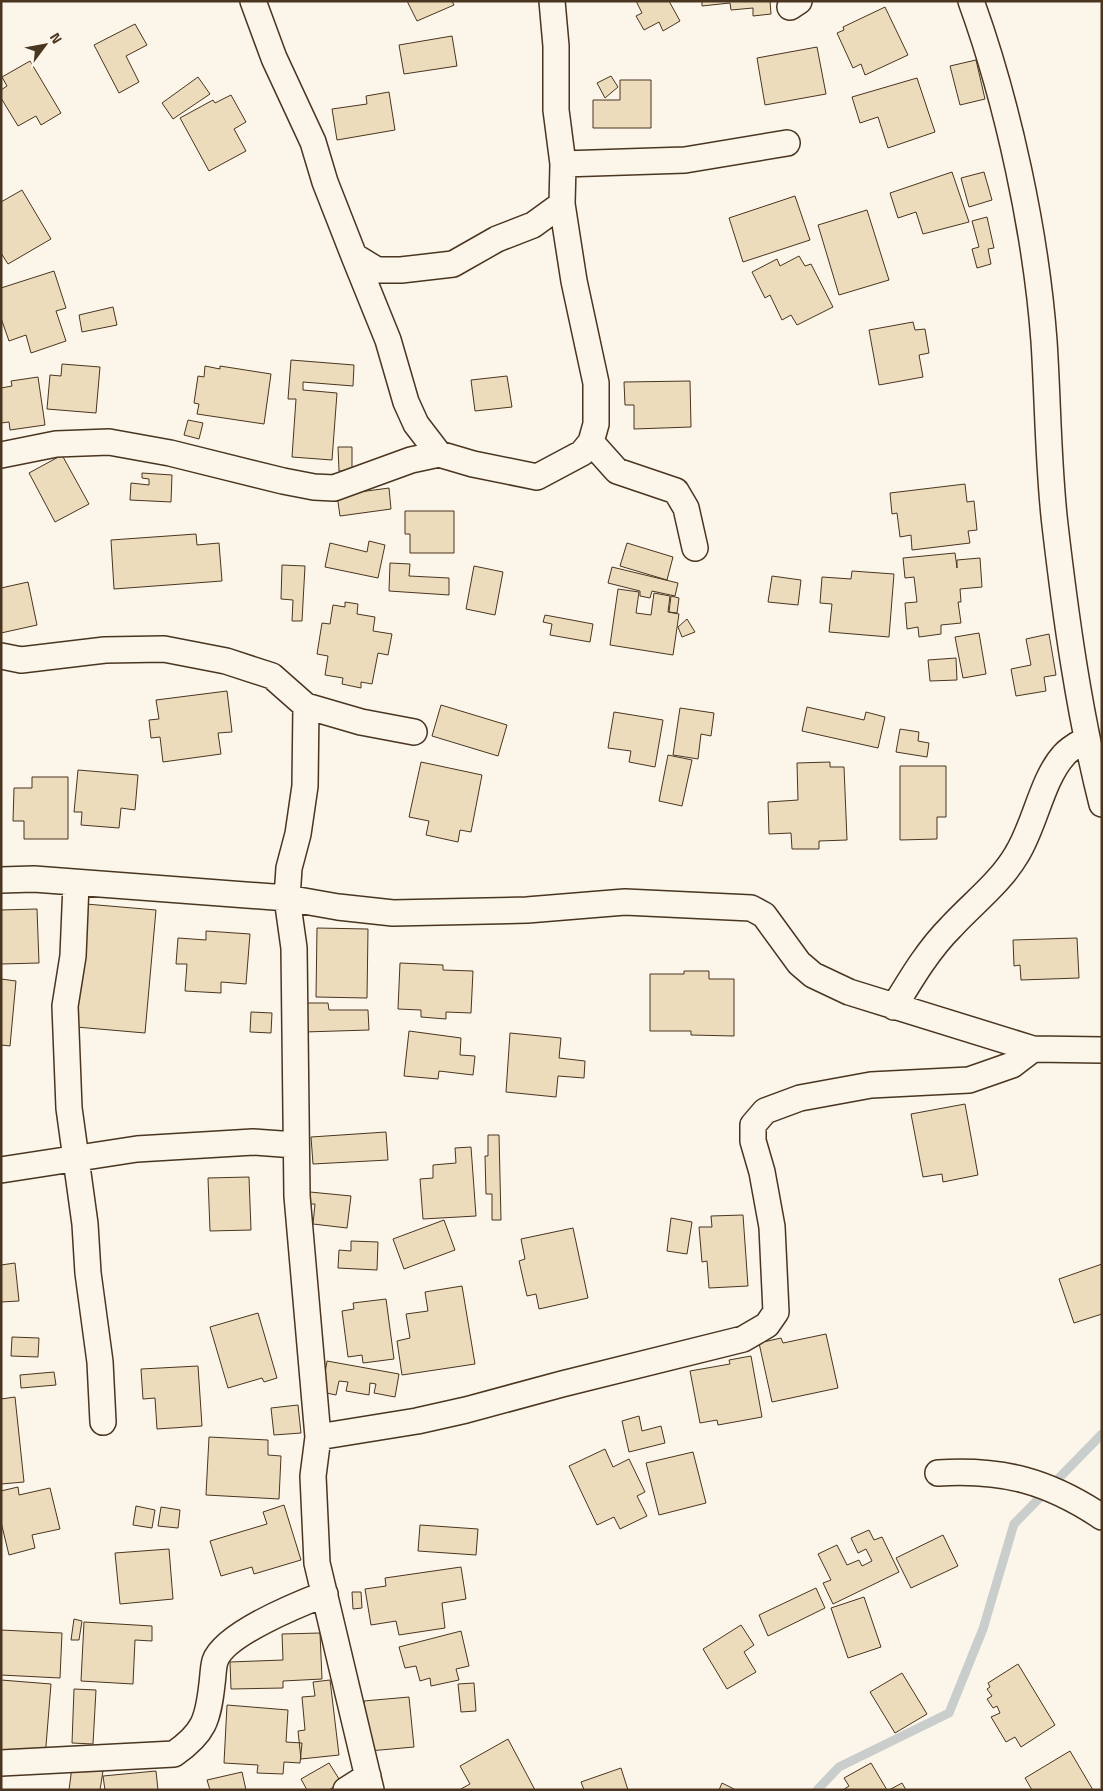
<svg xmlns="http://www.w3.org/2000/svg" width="1103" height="1791" font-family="'Titillium Web',sans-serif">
<rect width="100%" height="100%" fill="#fbf6e9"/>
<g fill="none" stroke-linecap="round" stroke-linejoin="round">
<path stroke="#c9cecd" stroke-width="9" d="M 817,1790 L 839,1767 L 949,1713 L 983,1629 L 1014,1524 L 1102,1434"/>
</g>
<path fill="#ecdcbc" stroke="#4a3520" d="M 407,1 L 452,1 L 454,5 L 417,21 Z
M 636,1 L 669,1 L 680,21 L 663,31 L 659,22 L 644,30 L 636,16 L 642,13 Z
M 702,1 L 770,1 L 771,14 L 753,16 L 753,8 L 731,10 L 730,3 L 702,6 Z
M 885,7 L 908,55 L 865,75 L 861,64 L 853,68 L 837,33 L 844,30 L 843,27 Z
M 135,24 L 147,45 L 126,56 L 139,82 L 119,93 L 94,45 Z
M 452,36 L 457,66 L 404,74 L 399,45 Z
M 817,47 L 826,94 L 765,105 L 757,58 Z
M 976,60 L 985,99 L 960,105 L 950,66 Z
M 30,61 L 61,113 L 41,125 L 36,116 L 18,126 L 1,98 L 1,90 L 7,86 L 2,77 Z
M 611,76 L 618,87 L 605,98 L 597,83 Z
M 198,77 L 210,94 L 173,119 L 162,103 Z
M 917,78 L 935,132 L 888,148 L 878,117 L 860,123 L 852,97 Z
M 620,80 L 651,80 L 651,128 L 593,128 L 593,100 L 620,100 Z
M 389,92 L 395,130 L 337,140 L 332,109 L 367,104 L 366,96 Z
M 231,95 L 246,122 L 234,129 L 246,151 L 209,171 L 180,118 L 213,100 L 215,103 Z
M 952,172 L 969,222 L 923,234 L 916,212 L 898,218 L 890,193 Z
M 984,172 L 992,200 L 969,207 L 961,178 Z
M 22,190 L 51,239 L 8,264 L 1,253 L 1,202 Z
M 795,196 L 810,240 L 743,262 L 729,218 Z
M 867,210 L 889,280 L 839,295 L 818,225 Z
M 987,217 L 994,248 L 988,249 L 991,264 L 977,268 L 972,249 L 979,247 L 972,221 Z
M 799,256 L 805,266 L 811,264 L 833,307 L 797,325 L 791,315 L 782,320 L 770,295 L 765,298 L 752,272 L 777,259 L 780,266 Z
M 54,271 L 66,308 L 56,311 L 66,341 L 31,353 L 26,335 L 9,341 L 1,318 L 1,288 Z
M 113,307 L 117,325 L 82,332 L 79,315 Z
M 913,322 L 915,330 L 925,329 L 929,353 L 919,355 L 923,377 L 879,385 L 869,330 Z
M 291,360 L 354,365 L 353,386 L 303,382 L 303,390 L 337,393 L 332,460 L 292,457 L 296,399 L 288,399 Z
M 62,364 L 100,367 L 96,413 L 47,409 L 50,375 L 61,376 Z
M 205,366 L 220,369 L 220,366 L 271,374 L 264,424 L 197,414 L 199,404 L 194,403 L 198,376 L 204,377 Z
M 507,376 L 512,407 L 475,411 L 471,380 Z
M 38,377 L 45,425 L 10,430 L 9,422 L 1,423 L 1,388 L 12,386 L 11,381 Z
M 690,381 L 691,427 L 634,429 L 634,405 L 625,405 L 624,382 Z
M 188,420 L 203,423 L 199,439 L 184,435 Z
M 338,447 L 352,447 L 352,471 L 339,471 Z
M 62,455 L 89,504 L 55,522 L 29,473 Z
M 142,473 L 172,475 L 171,502 L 130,500 L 131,483 L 149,485 L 149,479 L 142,478 Z
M 965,484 L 967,502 L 974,501 L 977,530 L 968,531 L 970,543 L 912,550 L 911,535 L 900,537 L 897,513 L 892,514 L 890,493 Z
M 389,488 L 391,509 L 340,516 L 337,495 Z
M 405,511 L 454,511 L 454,553 L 410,553 L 410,534 L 405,534 Z
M 196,534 L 197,545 L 219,543 L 222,581 L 114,589 L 111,540 Z
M 369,541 L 385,545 L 378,578 L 325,567 L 330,543 L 367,552 Z
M 627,543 L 673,557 L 667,580 L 620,566 Z
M 955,553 L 957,568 L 957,560 L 980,558 L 982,587 L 960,589 L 961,602 L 958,602 L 961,623 L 941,625 L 941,634 L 919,637 L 918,627 L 907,629 L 905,603 L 917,602 L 914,577 L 905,578 L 903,558 Z
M 390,563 L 410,564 L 409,576 L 449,578 L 449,595 L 389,591 Z
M 282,565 L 305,566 L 302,621 L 292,621 L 293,600 L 281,599 Z
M 474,566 L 503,572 L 495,615 L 466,609 Z
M 612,567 L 678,583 L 675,596 L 652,591 L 650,598 L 640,596 L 640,591 L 608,583 Z
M 852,571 L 894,574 L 889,637 L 829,632 L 832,604 L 820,603 L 822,577 L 851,579 Z
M 772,576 L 801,580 L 798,605 L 768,602 Z
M 28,582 L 37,625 L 1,633 L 1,588 Z
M 618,589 L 639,592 L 636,613 L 651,615 L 654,593 L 670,596 L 668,612 L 679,614 L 673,655 L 610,645 Z
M 671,596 L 679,598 L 677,613 L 669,612 Z
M 345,602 L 358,604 L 357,614 L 375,617 L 373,631 L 392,634 L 388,655 L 378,653 L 372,684 L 361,682 L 361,688 L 342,684 L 343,678 L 325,675 L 328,656 L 317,654 L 322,623 L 330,624 L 333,605 L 345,607 Z
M 545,615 L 593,624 L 590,642 L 550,635 L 552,624 L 543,622 Z
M 687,619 L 695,632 L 682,637 L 678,627 Z
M 979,633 L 986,674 L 963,678 L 955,637 Z
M 1049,634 L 1056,675 L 1044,677 L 1046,691 L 1016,696 L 1011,669 L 1031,665 L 1026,639 Z
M 956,658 L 957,680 L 930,681 L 928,660 Z
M 227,691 L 232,732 L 218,733 L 221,754 L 163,762 L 160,737 L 151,738 L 149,720 L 159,719 L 156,700 Z
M 441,705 L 507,725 L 498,756 L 432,736 Z
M 807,707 L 864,720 L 866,712 L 885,717 L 878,748 L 802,731 Z
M 680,708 L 714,713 L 711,736 L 701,734 L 698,759 L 673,755 Z
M 614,712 L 663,720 L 655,767 L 629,762 L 631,751 L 608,748 Z
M 900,729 L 919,732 L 918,741 L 929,743 L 927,757 L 896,752 Z
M 668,755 L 692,760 L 682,806 L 659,801 Z
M 421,762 L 482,775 L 471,832 L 460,830 L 458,842 L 426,835 L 429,821 L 409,817 Z
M 830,762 L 830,767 L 844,767 L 847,840 L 819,841 L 819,849 L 792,849 L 791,833 L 769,834 L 768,802 L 798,800 L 797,763 Z
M 900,766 L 946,766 L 946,817 L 937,817 L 937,839 L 900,840 Z
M 78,770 L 138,775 L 135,810 L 121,808 L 119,828 L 81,825 L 82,812 L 74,812 Z
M 32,777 L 68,777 L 68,839 L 24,839 L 24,821 L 13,821 L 14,788 L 32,788 Z
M 86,904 L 156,910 L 145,1033 L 76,1027 Z
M 37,909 L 39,963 L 1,964 L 1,910 Z
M 317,928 L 368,929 L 367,998 L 316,997 Z
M 206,931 L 250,934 L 246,984 L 221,982 L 221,993 L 185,991 L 187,964 L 176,964 L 178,938 L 206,940 Z
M 1077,938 L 1079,978 L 1021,980 L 1020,965 L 1014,966 L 1013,940 Z
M 400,963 L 443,965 L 443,970 L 473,971 L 471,1013 L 446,1012 L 446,1019 L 421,1017 L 421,1010 L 398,1009 Z
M 684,971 L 709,971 L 709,979 L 734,979 L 734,1036 L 691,1035 L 691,1031 L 650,1031 L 650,974 L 684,974 Z
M 1,979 L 16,981 L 10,1046 L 1,1045 Z
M 303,1003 L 328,1003 L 329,1010 L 368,1010 L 369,1030 L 304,1032 Z
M 251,1012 L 272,1013 L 271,1033 L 250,1032 Z
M 409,1031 L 461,1038 L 460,1055 L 475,1056 L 473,1075 L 439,1071 L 438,1079 L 404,1076 Z
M 510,1033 L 561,1038 L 559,1058 L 585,1061 L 584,1078 L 558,1076 L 556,1097 L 506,1092 Z
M 965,1104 L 978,1175 L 943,1182 L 942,1174 L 923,1177 L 911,1114 Z
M 386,1132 L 388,1160 L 313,1164 L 311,1137 Z
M 488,1135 L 499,1135 L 501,1220 L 492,1220 L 492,1194 L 486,1194 L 485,1156 L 488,1156 Z
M 471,1147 L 476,1216 L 423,1219 L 420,1179 L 433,1178 L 433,1165 L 456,1163 L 455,1148 Z
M 249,1177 L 251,1230 L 210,1231 L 208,1178 Z
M 310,1192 L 351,1196 L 347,1228 L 313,1224 L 315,1204 L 309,1204 Z
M 743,1215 L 748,1286 L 709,1288 L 707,1261 L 702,1262 L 699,1227 L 712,1227 L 711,1216 Z
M 671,1218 L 692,1222 L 687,1254 L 667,1251 Z
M 444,1220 L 455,1250 L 404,1269 L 393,1239 Z
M 573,1228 L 588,1298 L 539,1309 L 536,1294 L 527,1296 L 519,1261 L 525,1259 L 521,1239 Z
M 351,1241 L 378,1242 L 377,1270 L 338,1268 L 339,1250 L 351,1251 Z
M 15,1263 L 19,1301 L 1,1302 L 1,1265 Z
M 1102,1264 L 1102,1314 L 1074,1323 L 1059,1279 Z
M 462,1286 L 475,1364 L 402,1375 L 397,1341 L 410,1338 L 406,1314 L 428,1311 L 425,1292 Z
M 386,1299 L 394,1359 L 363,1363 L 362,1355 L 348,1357 L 342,1311 L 354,1309 L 353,1303 Z
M 258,1313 L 277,1378 L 264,1382 L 262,1378 L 228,1388 L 210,1327 Z
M 826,1334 L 838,1388 L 772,1402 L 759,1343 L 781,1338 L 783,1343 Z
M 12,1337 L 39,1338 L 38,1357 L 11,1356 Z
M 751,1356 L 762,1417 L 718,1425 L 717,1420 L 700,1423 L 690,1371 L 730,1364 L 729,1360 Z
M 327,1361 L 399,1374 L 395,1397 L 374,1393 L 376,1384 L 370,1383 L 369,1395 L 346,1391 L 348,1382 L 339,1381 L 336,1395 L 322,1392 Z
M 198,1366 L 202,1426 L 157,1429 L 155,1398 L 143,1399 L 141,1369 Z
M 54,1372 L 56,1385 L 21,1388 L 20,1375 Z
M 15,1397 L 24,1482 L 1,1484 L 1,1399 Z
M 298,1405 L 301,1433 L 274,1435 L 271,1408 Z
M 639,1416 L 642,1431 L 661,1426 L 665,1443 L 629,1452 L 622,1421 Z
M 209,1437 L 268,1440 L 268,1455 L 281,1456 L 279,1499 L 206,1495 Z
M 605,1449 L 613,1467 L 629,1459 L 645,1492 L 637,1496 L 647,1516 L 620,1529 L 614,1517 L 597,1525 L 569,1466 Z
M 693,1452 L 706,1503 L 659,1515 L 646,1463 Z
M 18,1487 L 19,1495 L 50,1488 L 60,1529 L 32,1535 L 35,1548 L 9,1555 L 1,1522 L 1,1491 Z
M 284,1505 L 301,1560 L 254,1574 L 252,1567 L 221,1576 L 210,1541 L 267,1524 L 263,1512 Z
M 136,1506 L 155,1510 L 152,1528 L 133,1525 Z
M 161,1507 L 180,1510 L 178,1528 L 158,1526 Z
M 420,1525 L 478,1529 L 476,1555 L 418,1551 Z
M 869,1530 L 874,1540 L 882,1537 L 899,1572 L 833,1604 L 823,1583 L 831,1580 L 818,1554 L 837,1545 L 847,1565 L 859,1560 L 862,1566 L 872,1561 L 866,1549 L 858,1553 L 851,1538 Z
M 943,1535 L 958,1566 L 911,1588 L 896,1558 Z
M 169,1549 L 173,1599 L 120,1604 L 115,1553 Z
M 461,1567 L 466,1599 L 442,1603 L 445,1628 L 399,1635 L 396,1621 L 371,1625 L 365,1589 L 386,1586 L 385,1578 Z
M 816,1588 L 825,1608 L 768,1636 L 759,1615 Z
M 352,1592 L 361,1592 L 362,1608 L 353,1609 Z
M 864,1597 L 881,1647 L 848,1658 L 831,1608 Z
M 74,1619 L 82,1621 L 79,1640 L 71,1640 Z
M 84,1622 L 152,1626 L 152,1641 L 135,1640 L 133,1684 L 81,1681 Z
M 741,1625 L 754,1645 L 744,1652 L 756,1672 L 727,1689 L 703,1649 Z
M 1,1630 L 62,1633 L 60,1678 L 1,1675 Z
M 461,1631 L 469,1666 L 456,1669 L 459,1680 L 431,1686 L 430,1678 L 420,1681 L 416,1666 L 405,1668 L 399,1647 Z
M 320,1633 L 322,1679 L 283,1681 L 283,1688 L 231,1689 L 230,1662 L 283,1660 L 282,1634 Z
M 1018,1664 L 1055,1725 L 1021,1747 L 1015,1737 L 1006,1742 L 991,1717 L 1000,1713 L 997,1706 L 993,1708 L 987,1699 L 992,1696 L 987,1689 L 990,1687 L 988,1683 Z
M 902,1673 L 927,1714 L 895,1733 L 870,1692 Z
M 1,1680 L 51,1684 L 45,1758 L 1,1754 Z
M 330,1680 L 339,1755 L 301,1759 L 298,1731 L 305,1730 L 302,1697 L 315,1696 L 313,1682 Z
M 474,1683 L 476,1711 L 461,1712 L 458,1684 Z
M 74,1689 L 96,1690 L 93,1744 L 72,1743 Z
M 409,1697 L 414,1747 L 369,1751 L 364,1701 Z
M 227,1705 L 288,1710 L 286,1742 L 302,1743 L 300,1763 L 284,1762 L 283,1774 L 257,1773 L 258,1765 L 224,1763 Z
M 508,1739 L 535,1790 L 459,1790 L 470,1784 L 460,1766 Z
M 1070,1751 L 1093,1790 L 1032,1790 L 1025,1778 Z
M 329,1763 L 341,1782 L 329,1790 L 307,1790 L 301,1779 Z
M 871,1763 L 887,1790 L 843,1790 L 849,1786 L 844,1778 Z
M 72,1767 L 103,1771 L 100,1790 L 69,1790 Z
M 621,1768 L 628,1790 L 584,1790 L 581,1782 Z
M 156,1771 L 158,1790 L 105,1790 L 103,1776 Z
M 242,1772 L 246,1790 L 210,1790 L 207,1780 Z
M 722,1783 L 736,1790 L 719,1790 Z
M 902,1783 L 906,1790 L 889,1790 Z"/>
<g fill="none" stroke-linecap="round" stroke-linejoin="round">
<defs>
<path id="street" d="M 253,1 L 274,58 L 313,142 L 325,182 L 354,256 L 377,270 L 401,270 L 453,264 L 497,239 L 533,225 L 562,204
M 971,1 C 1008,103 1036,233 1044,341 C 1048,402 1048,465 1055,525 C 1066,619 1079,713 1102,804
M 790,7 L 799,1
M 563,164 L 685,160 L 787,143
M 354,256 L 388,340 L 406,402 L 416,424 L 439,454
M 591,442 L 617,471 L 676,491 L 686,508 L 695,548
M 1,455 L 56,444 L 109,442 L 170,453 L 283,481 L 314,487 L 334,488 L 411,460 L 439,454 L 473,464 L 537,477 L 582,453 L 591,442 L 596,424 L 596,383 L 574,281 L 562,204 L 563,164 L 556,110 L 556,46 L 552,1
M 1,656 L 21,660 L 105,650 L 164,649 L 226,661 L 272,676 L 306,706 L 361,722 L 414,732
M 306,706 L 305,786 L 298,834 L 289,868 L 287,898 L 294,948 L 297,1196 L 318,1437 L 313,1476 L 317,1563 L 371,1790
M 1,880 L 34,879 L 287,898 L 338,907 L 393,913 L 527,910 L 625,902 L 751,908 L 764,915 L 799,963 L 813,975 L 849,992 L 1033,1049 L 1102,1050
M 76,884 L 73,956 L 65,1006 L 69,1108 L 85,1224 L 88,1273 L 100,1362 L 103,1422
M 894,1007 C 911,979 928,950 951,927 C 973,903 1000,883 1017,854 C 1035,825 1042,779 1064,755 C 1069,749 1078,744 1085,740
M 1,1170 L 137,1149 L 253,1142 L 295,1145
M 318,1437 L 417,1421 L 466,1410 L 562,1384 L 743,1339 L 767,1325 L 776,1312 L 772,1227 L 762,1172 L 753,1141 L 753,1125 L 765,1111 L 800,1098 L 871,1085 L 969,1080 L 1012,1065 L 1033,1049
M 938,1473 C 1003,1469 1048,1481 1102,1517
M 1,1763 L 174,1754 C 204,1733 208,1720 212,1684 C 213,1677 213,1668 215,1661 C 224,1634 299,1604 325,1594
M 346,1790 L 368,1776"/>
</defs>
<use href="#street" stroke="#4a3520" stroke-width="28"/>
<use href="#street" stroke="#fbf6e9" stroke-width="25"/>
</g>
<rect width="1103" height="1791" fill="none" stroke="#4a3520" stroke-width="5"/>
<g transform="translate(45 45) rotate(58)" stroke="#fbf6e9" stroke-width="4" paint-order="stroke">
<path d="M0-4L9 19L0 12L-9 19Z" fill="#4a3520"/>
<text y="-8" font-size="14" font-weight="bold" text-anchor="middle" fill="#4a3520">N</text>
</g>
</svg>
